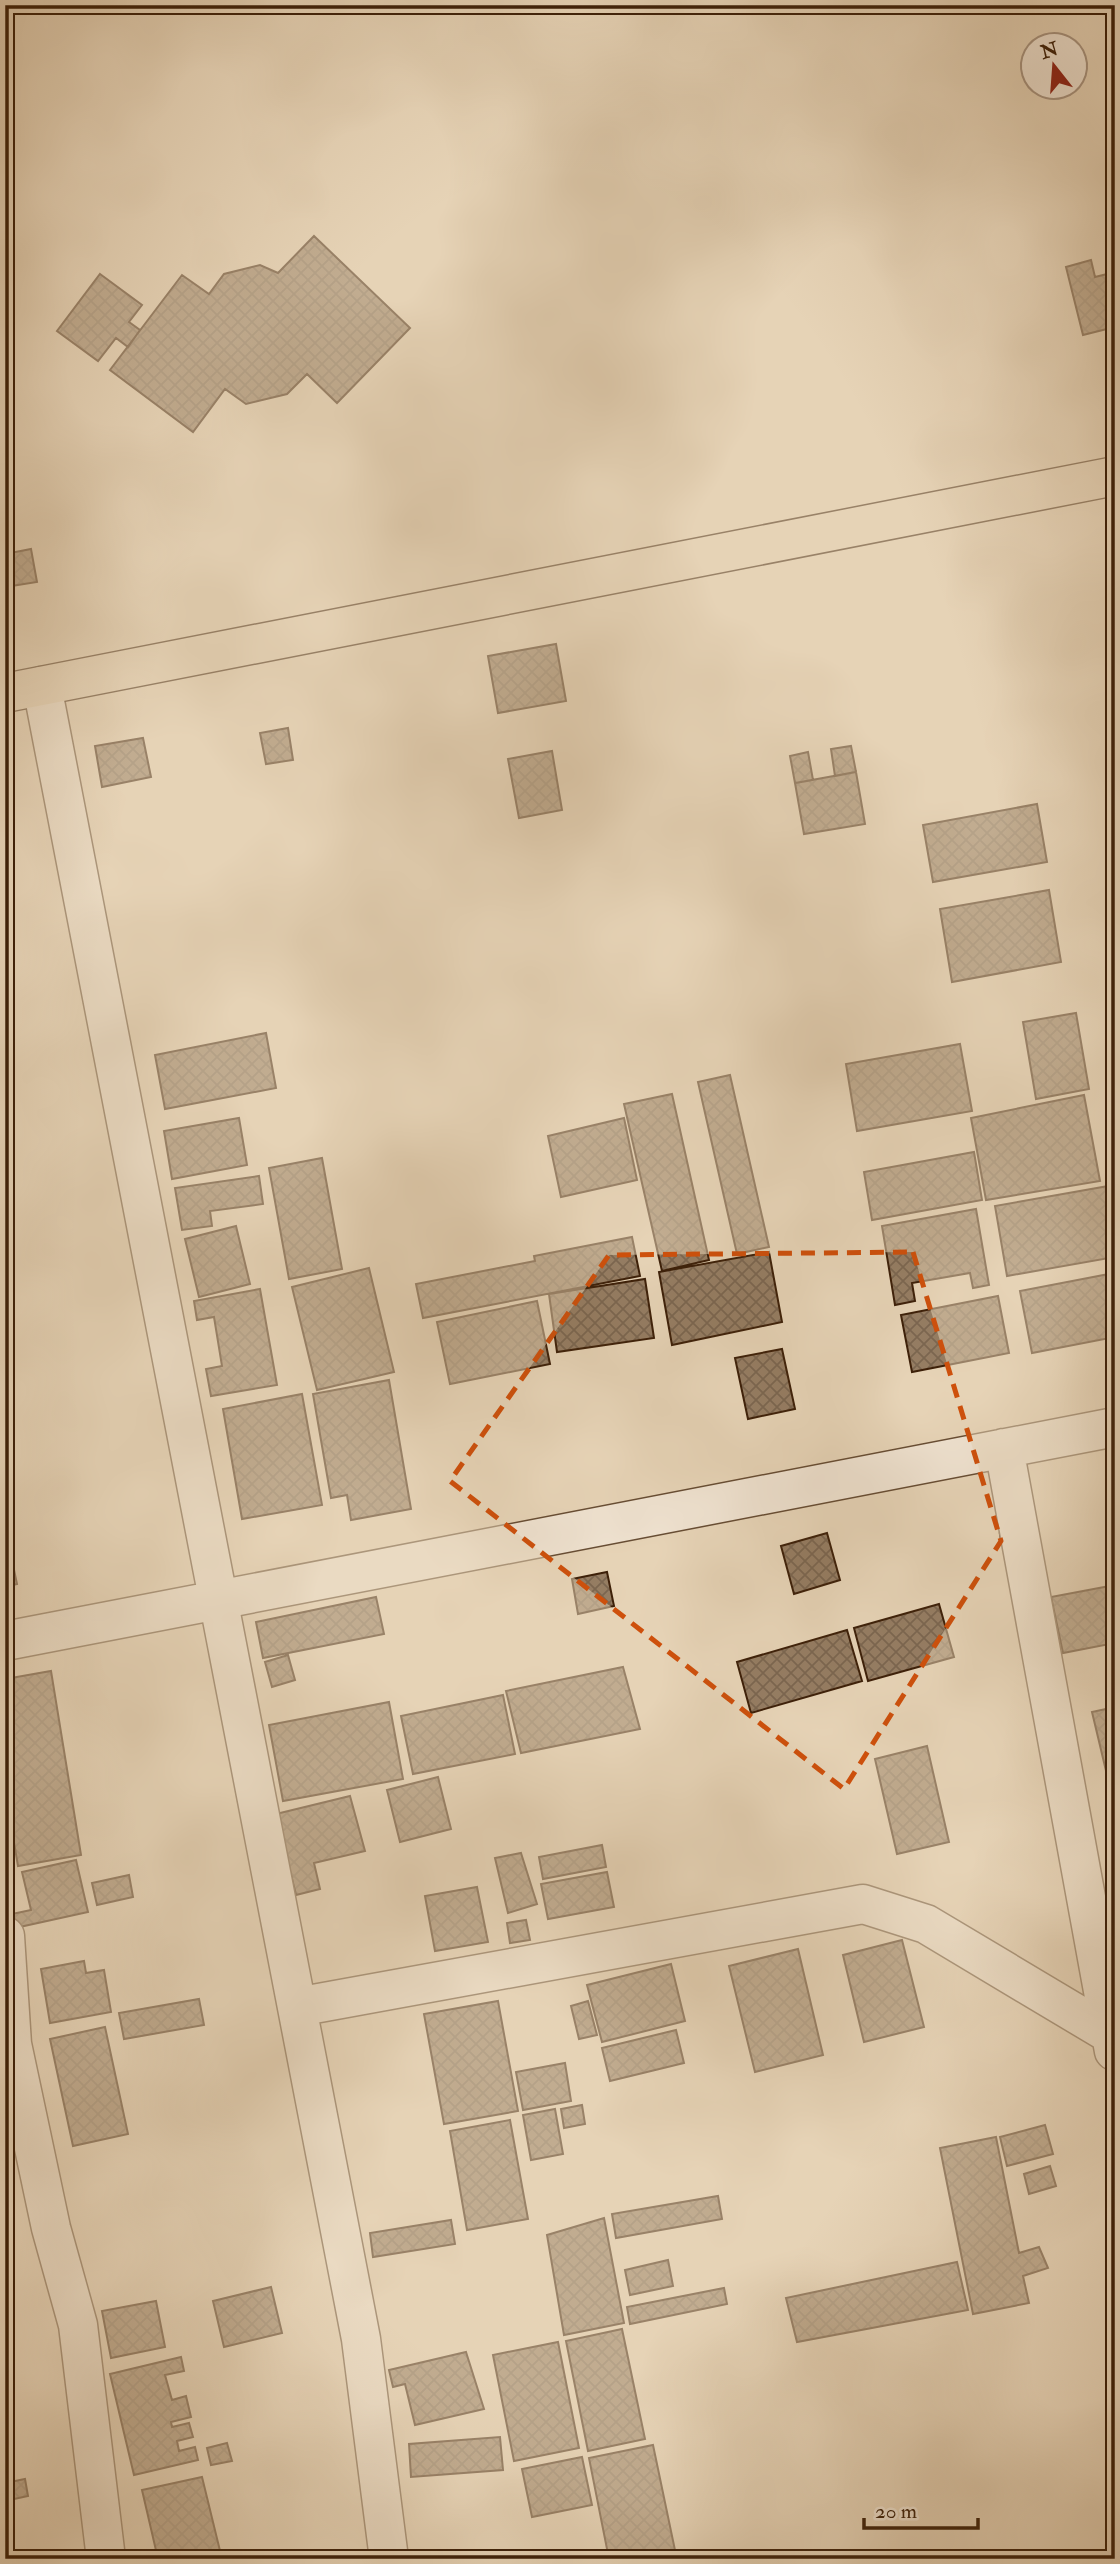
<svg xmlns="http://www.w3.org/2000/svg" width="1120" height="2564" font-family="'IM FELL Double Pica',serif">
<defs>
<pattern id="building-cross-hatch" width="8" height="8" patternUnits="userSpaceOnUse" patternTransform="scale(1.75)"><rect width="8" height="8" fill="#957d63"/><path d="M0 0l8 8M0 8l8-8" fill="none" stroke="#7b6650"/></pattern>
</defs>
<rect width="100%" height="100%" fill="#e6d3b6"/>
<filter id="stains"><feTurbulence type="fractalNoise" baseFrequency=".00286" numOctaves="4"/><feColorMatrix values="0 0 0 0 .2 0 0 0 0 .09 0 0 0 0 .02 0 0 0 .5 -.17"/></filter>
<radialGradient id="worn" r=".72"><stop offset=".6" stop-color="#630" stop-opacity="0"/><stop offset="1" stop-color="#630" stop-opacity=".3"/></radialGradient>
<path fill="url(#building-cross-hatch)" stroke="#3d2009" stroke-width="2" d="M 314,236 L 410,328 L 337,403 L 307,374 L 287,394 L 246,404 L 225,389 L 193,432 L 110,370 L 182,275 L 209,294 L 224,274 L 260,265 L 278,273 Z
M 1091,260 L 1095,277 L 1115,272 L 1115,327 L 1083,335 L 1066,267 Z
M 100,274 L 142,305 L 129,322 L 140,330 L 128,347 L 116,338 L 98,361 L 57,331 Z
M 31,549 L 37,582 L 5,587 L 5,554 Z
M 556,644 L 566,701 L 498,713 L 488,656 Z
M 288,728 L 293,760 L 266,764 L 260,733 Z
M 143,738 L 151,777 L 102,787 L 95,746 Z
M 851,746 L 856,772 L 835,776 L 831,749 Z
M 552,751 L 562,810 L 519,818 L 508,759 Z
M 808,752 L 813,780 L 795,783 L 790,756 Z
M 856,772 L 865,824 L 804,834 L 795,783 Z
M 1037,804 L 1047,862 L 933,882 L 923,825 Z
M 1049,890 L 1061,962 L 952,982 L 940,909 Z
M 1076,1013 L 1089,1089 L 1036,1099 L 1023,1022 Z
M 266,1033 L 276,1088 L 165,1109 L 155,1055 Z
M 960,1044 L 972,1111 L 857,1131 L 846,1064 Z
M 730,1075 L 769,1247 L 737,1254 L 698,1082 Z
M 672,1094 L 709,1260 L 662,1271 L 624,1104 Z
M 1084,1095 L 1100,1181 L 986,1200 L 971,1118 Z
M 239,1118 L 247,1165 L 172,1179 L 164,1131 Z
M 624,1118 L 637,1180 L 561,1197 L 548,1136 Z
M 974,1152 L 982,1200 L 872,1220 L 864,1172 Z
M 322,1158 L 342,1269 L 289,1279 L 269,1168 Z
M 259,1176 L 263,1204 L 210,1211 L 212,1226 L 182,1230 L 175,1188 Z
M 1114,1185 L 1115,1257 L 1007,1276 L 995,1206 Z
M 976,1209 L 989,1285 L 973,1288 L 970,1273 L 912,1283 L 915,1301 L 895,1305 L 882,1226 Z
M 236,1226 L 250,1284 L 199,1297 L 185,1239 Z
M 632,1237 L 640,1276 L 423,1318 L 416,1284 L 535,1261 L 534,1256 Z
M 769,1252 L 782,1322 L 672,1345 L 659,1272 Z
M 369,1268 L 394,1372 L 317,1390 L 292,1287 Z
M 1114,1273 L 1115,1337 L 1032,1353 L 1020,1291 Z
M 645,1279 L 654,1338 L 557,1352 L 549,1294 Z
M 260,1289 L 277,1385 L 211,1396 L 206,1369 L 222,1366 L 214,1317 L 197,1320 L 194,1301 Z
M 998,1296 L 1009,1353 L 912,1372 L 901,1315 Z
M 537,1301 L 550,1364 L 450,1384 L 437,1322 Z
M 782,1349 L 795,1409 L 748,1419 L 735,1358 Z
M 389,1380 L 411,1509 L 351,1520 L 347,1495 L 331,1498 L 313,1394 Z
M 302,1394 L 322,1505 L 242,1519 L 223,1409 Z
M 5,1527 L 17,1584 L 5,1587 Z
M 827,1533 L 840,1580 L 794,1594 L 781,1546 Z
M 607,1572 L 614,1606 L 578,1614 L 572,1579 Z
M 1115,1585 L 1115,1643 L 1063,1653 L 1051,1597 Z
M 376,1597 L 384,1634 L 263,1658 L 256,1622 Z
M 939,1604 L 954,1657 L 868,1681 L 854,1628 Z
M 847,1630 L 862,1681 L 751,1713 L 737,1662 Z
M 288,1655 L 295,1680 L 272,1687 L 265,1662 Z
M 623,1667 L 640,1729 L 521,1753 L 506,1691 Z
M 51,1671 L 81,1855 L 18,1866 L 5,1790 L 5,1679 Z
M 503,1695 L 515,1754 L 413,1774 L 401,1716 Z
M 389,1702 L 403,1779 L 283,1801 L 269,1725 Z
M 1115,1707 L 1115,1795 L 1112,1796 L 1092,1712 Z
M 927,1746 L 949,1842 L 897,1854 L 875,1759 Z
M 438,1777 L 451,1829 L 400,1842 L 387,1790 Z
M 350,1796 L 365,1851 L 314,1863 L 320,1889 L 296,1895 L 276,1814 Z
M 602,1845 L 606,1867 L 543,1879 L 539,1857 Z
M 521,1853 L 537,1904 L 508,1913 L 495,1858 Z
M 76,1860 L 88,1912 L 15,1928 L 12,1914 L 31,1910 L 22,1872 Z
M 607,1872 L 614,1907 L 548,1919 L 541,1884 Z
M 129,1875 L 133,1897 L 97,1905 L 92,1883 Z
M 477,1887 L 488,1942 L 435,1951 L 425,1896 Z
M 526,1920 L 530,1940 L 510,1943 L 507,1923 Z
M 902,1940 L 924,2027 L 864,2042 L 843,1955 Z
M 798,1949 L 823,2055 L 755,2072 L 729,1966 Z
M 84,1961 L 86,1973 L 104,1970 L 111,2012 L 50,2023 L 41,1969 Z
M 671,1964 L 685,2021 L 602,2042 L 587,1985 Z
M 199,1999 L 204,2025 L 124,2039 L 119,2013 Z
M 498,2001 L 518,2111 L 444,2124 L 424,2014 Z
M 588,2001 L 597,2035 L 579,2039 L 571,2006 Z
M 105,2027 L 128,2134 L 73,2146 L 50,2039 Z
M 676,2030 L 684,2063 L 610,2081 L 602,2048 Z
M 565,2063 L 571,2101 L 523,2110 L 516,2072 Z
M 582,2105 L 585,2124 L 564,2128 L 561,2109 Z
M 555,2109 L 563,2154 L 531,2160 L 523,2115 Z
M 510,2120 L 528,2219 L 467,2230 L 450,2131 Z
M 1045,2125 L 1053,2154 L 1007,2166 L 1000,2137 Z
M 996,2137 L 1019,2253 L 1039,2247 L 1048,2268 L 1023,2276 L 1029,2303 L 973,2314 L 940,2148 Z
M 1050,2166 L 1056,2186 L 1029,2194 L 1024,2174 Z
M 718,2196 L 722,2219 L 616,2238 L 612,2214 Z
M 604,2218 L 624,2323 L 564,2335 L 547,2235 Z
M 451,2220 L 455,2244 L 373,2257 L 370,2233 Z
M 668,2260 L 673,2286 L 630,2295 L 625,2270 Z
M 957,2262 L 968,2310 L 797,2342 L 786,2298 Z
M 271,2287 L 282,2333 L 224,2347 L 213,2301 Z
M 724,2288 L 727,2304 L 630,2324 L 627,2307 Z
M 156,2301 L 165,2347 L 111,2358 L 102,2311 Z
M 622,2329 L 645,2439 L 588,2451 L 566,2341 Z
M 558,2342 L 579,2448 L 514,2461 L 493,2355 Z
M 466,2352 L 484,2409 L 415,2425 L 405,2384 L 393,2387 L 389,2370 Z
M 181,2357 L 184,2371 L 165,2375 L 172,2400 L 186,2396 L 191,2417 L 171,2422 L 172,2427 L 189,2423 L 193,2437 L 177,2441 L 179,2451 L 195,2447 L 198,2460 L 134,2475 L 110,2374 Z
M 500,2437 L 503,2470 L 411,2477 L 409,2444 Z
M 227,2443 L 232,2461 L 211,2465 L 207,2448 Z
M 653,2445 L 676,2555 L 659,2559 L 609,2559 L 589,2458 Z
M 582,2457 L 592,2505 L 532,2517 L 522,2469 Z
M 202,2477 L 222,2559 L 158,2559 L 142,2490 Z
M 25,2479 L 28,2496 L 5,2501 L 5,2483 Z"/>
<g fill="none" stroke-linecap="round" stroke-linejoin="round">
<defs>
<path id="minor" d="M 42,686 L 361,2339 L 389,2559
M 1004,1448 L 1114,2051
M 5,1641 L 1115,1427
M 5,1936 L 12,2044 L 51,2228 L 78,2325 L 106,2559
M 297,2007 L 863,1904 L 926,1924 L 1115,2037"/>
<path id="primary" d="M 5,693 L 1115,476"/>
</defs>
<use href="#minor" stroke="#674d34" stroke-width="41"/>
<use href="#primary" stroke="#3d2009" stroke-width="41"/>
<use href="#minor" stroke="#efe2d0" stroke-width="38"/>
<use href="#primary" stroke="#e6d3b6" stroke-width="38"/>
</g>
<path d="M0 0H1120V2564H0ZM 913,1252 L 1001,1541 L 844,1789 L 450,1481 L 609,1255 Z" fill="#e6d3b6" fill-opacity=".55" fill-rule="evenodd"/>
<path fill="none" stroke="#ce500c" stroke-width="5" stroke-dasharray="14 9" stroke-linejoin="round" d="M 913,1252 L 1001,1541 L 844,1789 L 450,1481 L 609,1255 Z"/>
<rect width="1120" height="2564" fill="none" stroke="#e6d3b6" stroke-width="28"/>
<rect x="7" y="7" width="1106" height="2550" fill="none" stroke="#3d2009" stroke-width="3.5"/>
<rect x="14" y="14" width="1092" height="2536" fill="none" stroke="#3d2009" stroke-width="2"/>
<g transform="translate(1054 66) rotate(343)"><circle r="33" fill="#efe2d0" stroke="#a89480" stroke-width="2"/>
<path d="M0-5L12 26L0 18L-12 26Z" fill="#8f2418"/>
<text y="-10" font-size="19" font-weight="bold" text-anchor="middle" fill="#3d2009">N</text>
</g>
<path d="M864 2518v10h114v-10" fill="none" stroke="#3d2009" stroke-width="3.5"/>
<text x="875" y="2518" font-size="21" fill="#3d2009" stroke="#efe2d0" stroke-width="5" paint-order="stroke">20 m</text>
<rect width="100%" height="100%" filter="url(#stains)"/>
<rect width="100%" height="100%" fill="url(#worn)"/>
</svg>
